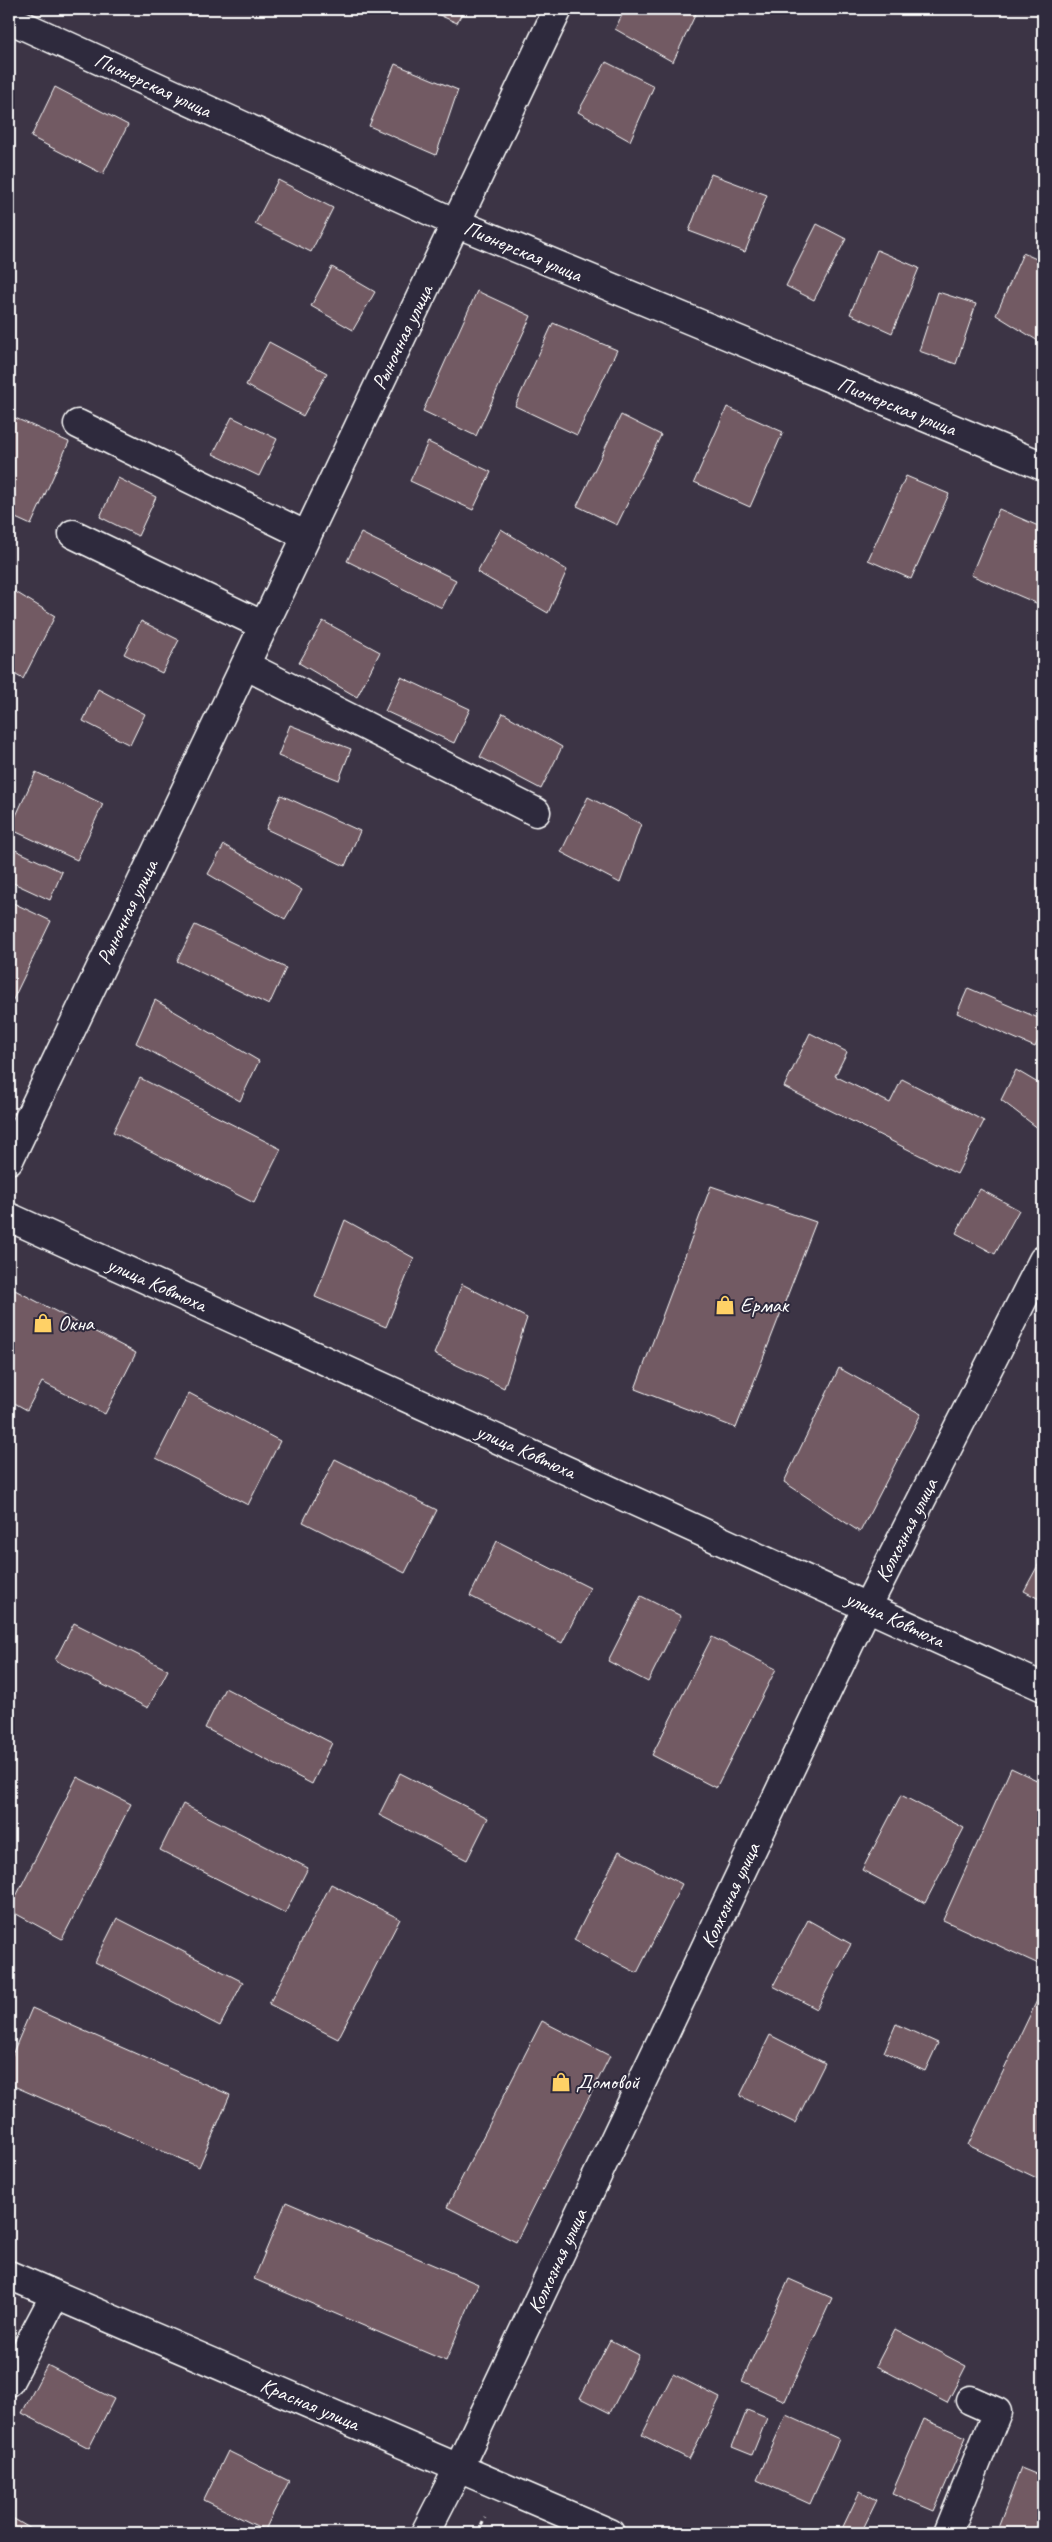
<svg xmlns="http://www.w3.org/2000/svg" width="1052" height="2542" font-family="Caveat,sans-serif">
<rect width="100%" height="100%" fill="#3c3445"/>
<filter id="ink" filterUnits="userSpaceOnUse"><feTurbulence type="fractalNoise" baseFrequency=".02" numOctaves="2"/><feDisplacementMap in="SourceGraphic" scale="10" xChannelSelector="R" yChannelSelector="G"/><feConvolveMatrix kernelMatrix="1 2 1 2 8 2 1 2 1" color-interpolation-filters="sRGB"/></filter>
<g filter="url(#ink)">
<path fill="#725a64" stroke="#fff" d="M 426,9 L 464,9 L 457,23 Z
M 625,9 L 698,9 L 673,62 L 615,29 Z
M 606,62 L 654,86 L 630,141 L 578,112 Z
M 395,64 L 458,90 L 436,155 L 369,126 Z
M 55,87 L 128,125 L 103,174 L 31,137 Z
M 711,174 L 767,195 L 745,252 L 689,231 Z
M 278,180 L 333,208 L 311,252 L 255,224 Z
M 817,224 L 846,239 L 814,300 L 786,286 Z
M 877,250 L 919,268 L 892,333 L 850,314 Z
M 1023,253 L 1043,262 L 1043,344 L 996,315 Z
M 332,267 L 375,292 L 353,330 L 311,306 Z
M 477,291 L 531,316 L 476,436 L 423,411 Z
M 938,292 L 976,304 L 956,364 L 919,351 Z
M 553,323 L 617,350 L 577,435 L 515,406 Z
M 269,342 L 327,373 L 303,416 L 246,385 Z
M 727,407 L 783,432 L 750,507 L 694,482 Z
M 621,415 L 661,435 L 617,525 L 577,506 Z
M 13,417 L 69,442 L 31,525 L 9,515 L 9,426 Z
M 232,417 L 277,439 L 259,476 L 213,454 Z
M 428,442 L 491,472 L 473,510 L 410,481 Z
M 906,476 L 949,494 L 911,579 L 868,560 Z
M 118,478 L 156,497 L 138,536 L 100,517 Z
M 999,509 L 1043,528 L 1043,606 L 971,575 Z
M 501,529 L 567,570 L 548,613 L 477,572 Z
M 361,533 L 456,580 L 442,608 L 347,561 Z
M 9,588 L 55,616 L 23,679 L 9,671 Z
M 141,621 L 179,640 L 162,673 L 124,654 Z
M 323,621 L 380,652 L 357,697 L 299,663 Z
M 401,677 L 470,709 L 454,743 L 385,711 Z
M 98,689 L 145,714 L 130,745 L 83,721 Z
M 503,713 L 562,747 L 541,789 L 480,757 Z
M 290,725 L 351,749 L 339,780 L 278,756 Z
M 36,772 L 103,804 L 77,860 L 10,829 Z
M 281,795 L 360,831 L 345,866 L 266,829 Z
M 588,797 L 641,824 L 620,883 L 561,852 Z
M 224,845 L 302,890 L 285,919 L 208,874 Z
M 9,847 L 62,872 L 50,900 L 9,881 Z
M 9,901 L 51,921 L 9,1008 Z
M 195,925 L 286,968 L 269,1005 L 177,961 Z
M 968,988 L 1043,1020 L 1043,1029 L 1035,1047 L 957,1013 Z
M 155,1000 L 259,1061 L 240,1101 L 136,1043 Z
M 810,1033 L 847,1052 L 835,1076 L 890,1103 L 902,1079 L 984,1121 L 957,1174 L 784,1087 Z
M 1016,1070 L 1043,1086 L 1043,1132 L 1001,1100 Z
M 140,1078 L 281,1149 L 254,1203 L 113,1132 Z
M 711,1186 L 816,1222 L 736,1428 L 635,1389 Z
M 980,1189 L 1019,1210 L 995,1254 L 956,1233 Z
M 345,1220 L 414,1258 L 386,1327 L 315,1297 Z
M 462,1284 L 527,1318 L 504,1388 L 434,1354 Z
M 11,1288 L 136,1353 L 105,1414 L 42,1382 L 27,1410 L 9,1400 L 9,1292 Z
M 839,1368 L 921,1414 L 860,1532 L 784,1482 Z
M 189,1393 L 280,1441 L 248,1505 L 156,1458 Z
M 335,1459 L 437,1510 L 405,1573 L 303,1522 Z
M 497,1541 L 590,1588 L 562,1643 L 470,1596 Z
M 1043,1556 L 1043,1601 L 1024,1591 Z
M 641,1596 L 681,1616 L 648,1682 L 608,1661 Z
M 74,1623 L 168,1670 L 148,1708 L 55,1660 Z
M 712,1637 L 776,1669 L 716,1788 L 652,1755 Z
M 225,1688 L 332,1743 L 312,1784 L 205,1728 Z
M 1011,1768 L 1043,1783 L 1043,1966 L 943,1920 Z
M 400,1773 L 488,1818 L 467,1860 L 379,1815 Z
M 77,1777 L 131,1804 L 62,1939 L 9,1910 Z
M 901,1795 L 964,1828 L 925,1903 L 862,1870 Z
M 183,1804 L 308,1868 L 285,1913 L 160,1850 Z
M 619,1851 L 682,1884 L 637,1973 L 574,1940 Z
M 331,1884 L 400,1919 L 338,2039 L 269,2004 Z
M 117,1918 L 243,1982 L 220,2026 L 95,1962 Z
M 808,1920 L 851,1944 L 817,2009 L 773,1986 Z
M 1043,1988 L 1043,2181 L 968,2145 Z
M 32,2008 L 230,2095 L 199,2167 L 9,2084 L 9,2062 Z
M 542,2021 L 610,2056 L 516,2242 L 447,2207 Z
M 896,2024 L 938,2043 L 925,2071 L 884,2052 Z
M 770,2035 L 825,2063 L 795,2123 L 740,2096 Z
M 286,2202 L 478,2284 L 446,2361 L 254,2279 Z
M 789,2279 L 832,2298 L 785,2401 L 742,2381 Z
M 895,2329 L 966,2366 L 947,2403 L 876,2366 Z
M 610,2340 L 639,2355 L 610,2413 L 580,2398 Z
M 47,2365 L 114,2399 L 89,2448 L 22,2413 Z
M 673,2374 L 720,2398 L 689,2459 L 642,2435 Z
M 747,2410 L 767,2418 L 752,2455 L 732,2447 Z
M 786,2415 L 839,2439 L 810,2504 L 757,2480 Z
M 924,2419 L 966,2437 L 934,2511 L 892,2493 Z
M 228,2451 L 289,2481 L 265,2530 L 204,2500 Z
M 1021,2468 L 1043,2477 L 1043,2533 L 996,2533 Z
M 860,2491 L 877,2500 L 861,2533 L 840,2533 Z
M 9,2516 L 38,2533 L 9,2533 Z"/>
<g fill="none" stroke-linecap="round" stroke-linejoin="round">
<defs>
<path id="minor" d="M 9,19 L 456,223 L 1043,466
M 78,424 L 307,536
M 73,534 L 264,626
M 245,665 L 536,812
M 9,1160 L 558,9
M 9,2275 L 610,2533
M 9,2382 L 55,2295
M 425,2533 L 459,2467 L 867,1607 L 1043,1260
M 948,2533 L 997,2412 L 970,2400"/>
<path id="major" d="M 9,1217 L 1043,1687"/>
</defs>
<use href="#minor" stroke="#fff" stroke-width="31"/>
<use href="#major" stroke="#fff" stroke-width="31"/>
<path stroke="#fff" stroke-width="3" stroke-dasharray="4 4" stroke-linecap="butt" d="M 478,2533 L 485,2518"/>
<use href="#minor" stroke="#2f2a3d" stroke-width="28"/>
<use href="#major" stroke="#2f2a3d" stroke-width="28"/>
</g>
</g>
<defs>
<symbol id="shop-bare" viewBox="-9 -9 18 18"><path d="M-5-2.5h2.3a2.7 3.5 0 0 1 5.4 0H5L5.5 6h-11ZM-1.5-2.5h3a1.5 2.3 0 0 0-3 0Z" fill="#ffd166" stroke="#2f2a3d" stroke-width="2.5" paint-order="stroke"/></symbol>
</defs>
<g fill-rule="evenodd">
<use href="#shop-bare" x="711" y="1291" width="28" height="28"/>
<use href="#shop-bare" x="29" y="1309" width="28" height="28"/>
<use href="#shop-bare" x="547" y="2068" width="28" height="28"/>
</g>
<g text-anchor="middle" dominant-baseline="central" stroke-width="4" stroke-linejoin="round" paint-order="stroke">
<g font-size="21" fill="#fff" stroke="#2f2a3d">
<text transform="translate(153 85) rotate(25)">Пионерская улица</text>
<text transform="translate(523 251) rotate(23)">Пионерская улица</text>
<text transform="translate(402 337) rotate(-64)">Рыночная улица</text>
<text transform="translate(897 406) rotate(22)">Пионерская улица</text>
<text transform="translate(127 912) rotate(-64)">Рыночная улица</text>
<text transform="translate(157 1284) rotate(24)">улица Ковтюха</text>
<text transform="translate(526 1451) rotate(24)">улица Ковтюха</text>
<text transform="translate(906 1530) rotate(-63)">Колхозная улица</text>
<text transform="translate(895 1619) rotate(25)">улица Ковтюха</text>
<text transform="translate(730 1895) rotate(-65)">Колхозная улица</text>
<text transform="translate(557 2261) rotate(-65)">Колхозная улица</text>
<text transform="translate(310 2404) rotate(23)">Красная улица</text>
</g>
<g font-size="21" fill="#fff" stroke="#2f2a3d" text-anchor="start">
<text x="740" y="1305">Ермак</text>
<text x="58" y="1323">Окна</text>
<text x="576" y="2082">Домовой</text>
</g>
</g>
<rect width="1052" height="2542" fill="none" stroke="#2f2a3d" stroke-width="30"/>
<rect x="15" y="15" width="1022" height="2512" fill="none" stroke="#fff" stroke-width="2" filter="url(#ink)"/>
</svg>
